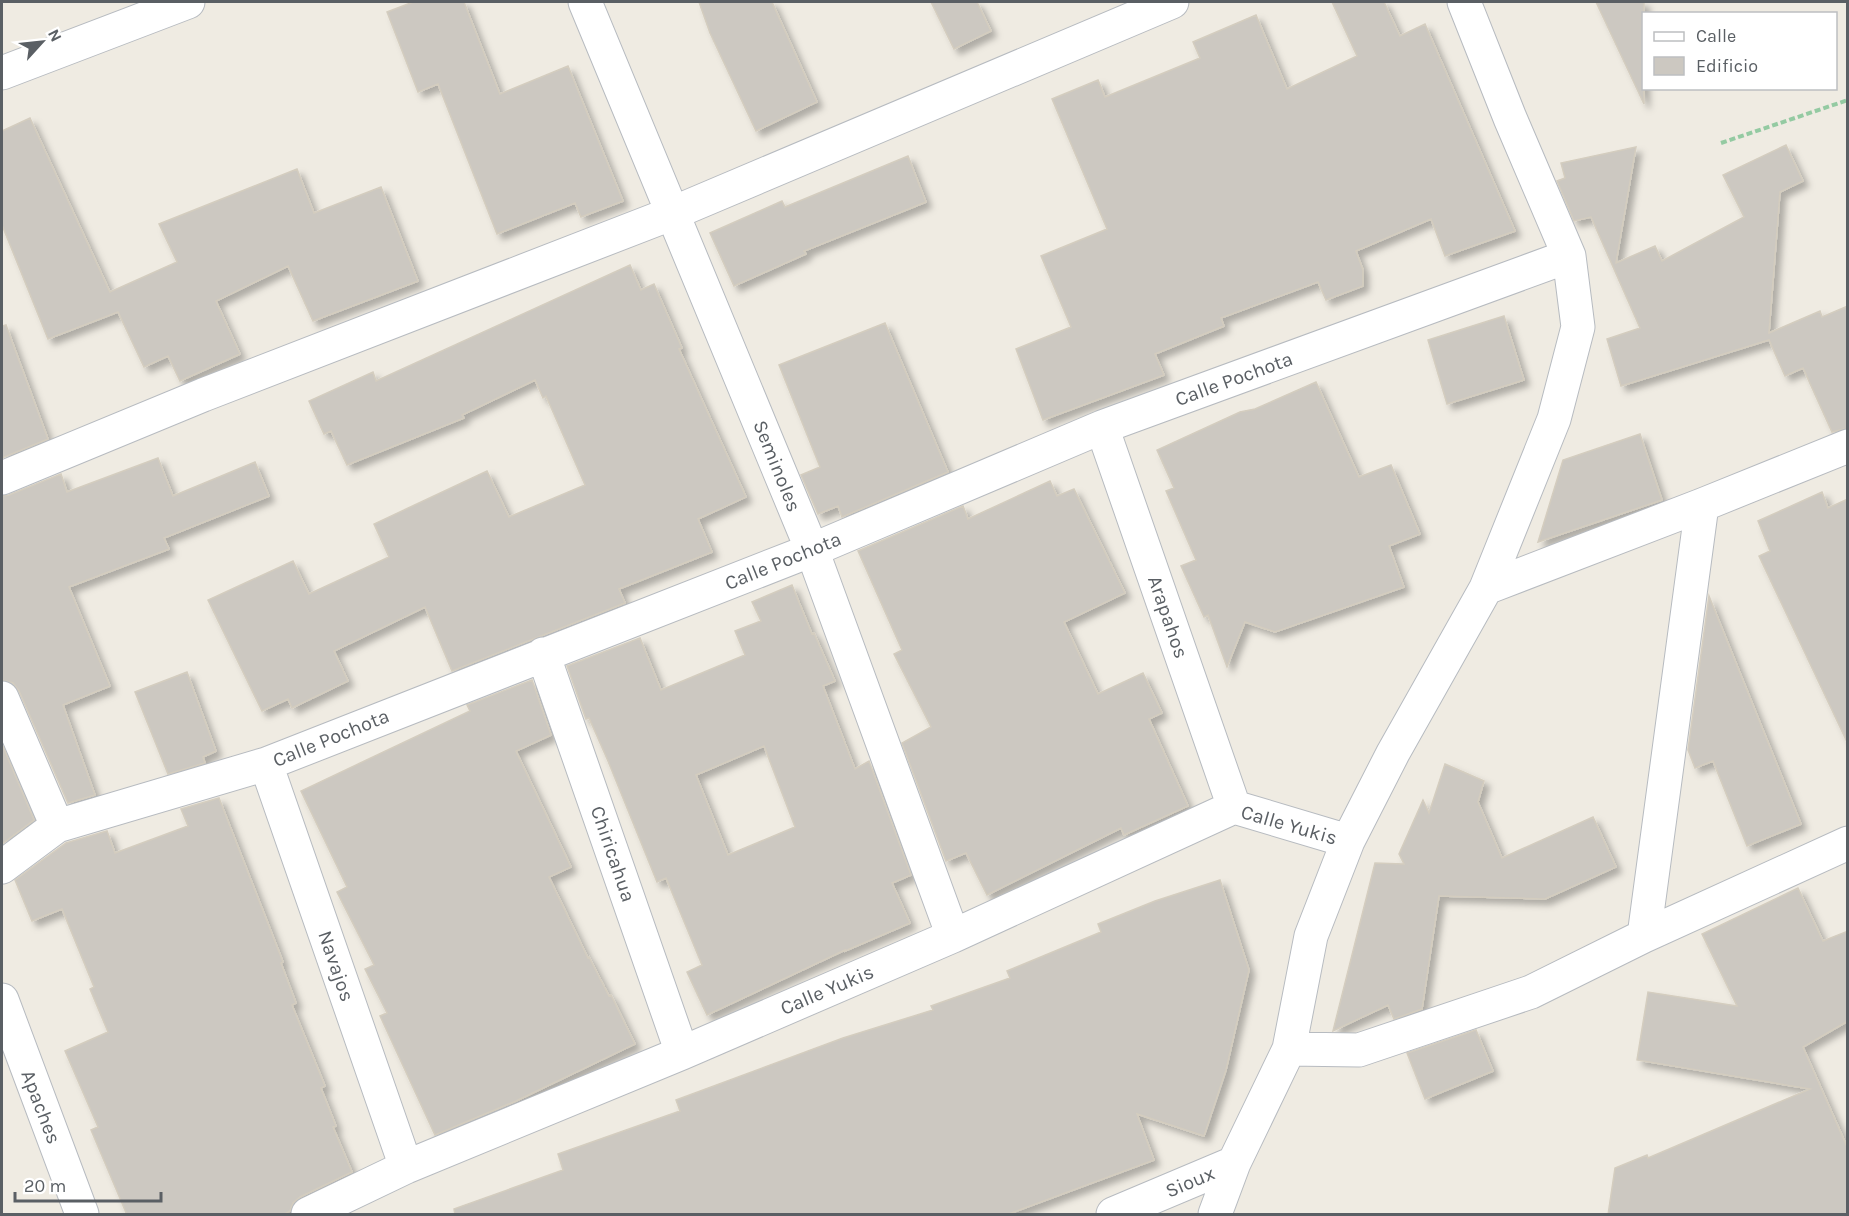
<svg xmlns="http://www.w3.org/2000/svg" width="1849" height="1216" font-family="Karla,sans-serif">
<defs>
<filter id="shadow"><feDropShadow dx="5.5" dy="5.5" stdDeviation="3" flood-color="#0004"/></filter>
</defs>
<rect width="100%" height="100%" fill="#efebe2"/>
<path fill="#ccc8c1" stroke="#d4cdbf" stroke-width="1.5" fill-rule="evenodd" filter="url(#shadow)" d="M 413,2 L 464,2 L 500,94 L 568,66 L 623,201 L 581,217 L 575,203 L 497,234 L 438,84 L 418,92 L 387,12 Z
M 699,2 L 772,2 L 817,102 L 756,131 L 710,33 Z
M 931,2 L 977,2 L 991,31 L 954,49 Z
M 1332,2 L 1384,2 L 1400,36 L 1425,24 L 1515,231 L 1445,256 L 1431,219 L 1356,251 L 1363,270 L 1363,286 L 1326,300 L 1318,282 L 1221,318 L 1224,326 L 1155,354 L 1164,375 L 1043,420 L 1016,349 L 1071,327 L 1041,256 L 1107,229 L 1052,99 L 1098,80 L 1105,97 L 1200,58 L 1193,42 L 1256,15 L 1287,89 L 1357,56 Z
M 1596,2 L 1644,2 L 1644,104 Z
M 30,118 L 110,292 L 177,262 L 159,224 L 297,169 L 314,213 L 381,187 L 418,281 L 313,321 L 288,266 L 216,301 L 240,354 L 180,381 L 168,356 L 144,367 L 118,312 L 48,339 L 2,225 L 2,131 Z
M 1786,145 L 1803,181 L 1780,192 L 1769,333 L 1820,311 L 1822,317 L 1848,306 L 1848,428 L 1832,432 L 1803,368 L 1785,376 L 1769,340 L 1621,386 L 1607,339 L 1640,328 L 1591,217 L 1574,221 L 1557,181 L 1565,178 L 1561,163 L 1636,147 L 1616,263 L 1655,246 L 1662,261 L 1744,217 L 1723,175 Z
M 908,156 L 926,202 L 804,251 L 806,254 L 734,286 L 710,233 L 782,201 L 785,207 Z
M 630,265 L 641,290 L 654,284 L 682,348 L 679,349 L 746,497 L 698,519 L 712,552 L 619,589 L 625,603 L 452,671 L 425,607 L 334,651 L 348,681 L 292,708 L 288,699 L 262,711 L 208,600 L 293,561 L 309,594 L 389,557 L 374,524 L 487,471 L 509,517 L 585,485 L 546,396 L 543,398 L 535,380 L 462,415 L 464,418 L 347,465 L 331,431 L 324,434 L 309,401 L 373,372 L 376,381 Z
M 1504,316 L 1524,380 L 1447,404 L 1428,340 Z
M 885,323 L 948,472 L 842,517 L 838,506 L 818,514 L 801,475 L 820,467 L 779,365 Z
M 6,325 L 48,439 L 2,458 L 2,326 Z
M 1316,382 L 1359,477 L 1391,465 L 1420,534 L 1389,546 L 1404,587 L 1275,632 L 1245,622 L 1227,667 L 1208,615 L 1204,617 L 1181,566 L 1196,560 L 1166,491 L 1174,488 L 1157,450 L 1240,412 L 1255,409 Z
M 1640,434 L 1662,500 L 1538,542 L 1563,460 Z
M 158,458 L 173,496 L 255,462 L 269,496 L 164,538 L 169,549 L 69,587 L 110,686 L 63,705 L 95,795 L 68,803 L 19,691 L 13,683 L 2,680 L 2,496 L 9,495 L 61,474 L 67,492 Z
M 1050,481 L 1057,496 L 1074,489 L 1125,593 L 1064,622 L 1098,694 L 1143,673 L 1162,713 L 1149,719 L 1188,806 L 1124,835 L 1121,828 L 987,895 L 966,853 L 946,861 L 902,743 L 931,727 L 894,654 L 902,650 L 858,551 L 963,506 L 968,519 Z
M 1822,492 L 1828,508 L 1848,499 L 1848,744 L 1759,556 L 1770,551 L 1758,521 Z
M 792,585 L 812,634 L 814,633 L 835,681 L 823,686 L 855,769 L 869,761 L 911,875 L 892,883 L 910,923 L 845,951 L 845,950 L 707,1015 L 687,972 L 702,965 L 666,878 L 657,882 L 608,761 L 589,718 L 586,719 L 567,666 L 640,638 L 661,690 L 745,655 L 735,631 L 761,621 L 752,602 ZM 764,746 L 795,827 L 728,855 L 696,775 Z
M 1709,596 L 1801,824 L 1747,846 L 1713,761 L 1695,768 L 1688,750 Z
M 187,672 L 216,751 L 203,757 L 205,763 L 168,774 L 135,692 Z
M 532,680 L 551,735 L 516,751 L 571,867 L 549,877 L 588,958 L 589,957 L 609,996 L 611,995 L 635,1044 L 516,1101 L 435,1135 L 380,1016 L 387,1013 L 365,969 L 374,965 L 337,892 L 347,887 L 301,791 L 470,711 L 467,705 Z
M 2,744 L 34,820 L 2,844 Z
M 1445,764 L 1484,781 L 1478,802 L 1502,858 L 1593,817 L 1616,867 L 1545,899 L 1439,896 L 1422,1009 L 1394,1019 L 1388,1005 L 1333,1031 L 1375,863 L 1404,864 L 1399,854 L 1423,800 L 1429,813 Z
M 219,798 L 283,962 L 281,963 L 296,1003 L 292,1005 L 325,1086 L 321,1088 L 336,1126 L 333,1127 L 352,1172 L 300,1197 L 293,1203 L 290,1211 L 283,1215 L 127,1215 L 91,1130 L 98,1127 L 65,1051 L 108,1032 L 90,989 L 94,987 L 62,909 L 32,921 L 15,880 L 66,843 L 107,831 L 115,853 L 188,826 L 181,809 Z
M 1220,880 L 1249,970 L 1226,1070 L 1204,1136 L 1137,1114 L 1154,1160 L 1006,1215 L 455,1215 L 454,1209 L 563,1170 L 558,1154 L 680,1111 L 676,1100 L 843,1038 L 933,1010 L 931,1006 L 1010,978 L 1007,971 L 1101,932 L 1098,924 L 1155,901 Z
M 1798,888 L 1823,941 L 1848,931 L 1848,1021 L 1803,1047 L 1848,1149 L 1848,1215 L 1608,1215 L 1615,1168 L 1647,1155 L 1648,1158 L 1810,1089 L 1637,1060 L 1648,992 L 1737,1006 L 1702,934 Z
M 1476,1030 L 1493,1071 L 1425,1099 L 1407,1053 Z"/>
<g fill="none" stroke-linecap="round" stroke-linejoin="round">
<defs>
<path id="street" d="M 585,2 L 812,550 L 953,936
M 2,73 L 188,2
M 1102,427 L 1234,807
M 2,478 L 203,395 L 673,213 L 1172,2
M 1486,588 L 1702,505 L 1848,446
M 543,654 L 682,1053
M 2,698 L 57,826
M 266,764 L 406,1167
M 2,867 L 57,826 L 266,764 L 812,550 L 1102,427 L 1569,256
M 1644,936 L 1702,505
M 2,1000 L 82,1214
M 1289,1049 L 1359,1050 L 1531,992 L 1644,936 L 1848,843
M 308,1214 L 406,1167 L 682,1053 L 953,936 L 1234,807 L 1348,841
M 1113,1214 L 1234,1163
M 1215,1214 L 1234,1163 L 1289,1049 L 1311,936 L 1348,841 L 1393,753 L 1486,588 L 1554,419 L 1578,327 L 1569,256 L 1510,118 L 1464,2"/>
</defs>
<use href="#street" stroke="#b7bbc0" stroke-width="35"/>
<path stroke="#94caa2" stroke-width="4" stroke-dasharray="6 3" stroke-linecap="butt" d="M 1721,143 L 1848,100"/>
<use href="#street" stroke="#fff" stroke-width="33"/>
</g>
<g text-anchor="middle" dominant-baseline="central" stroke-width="4.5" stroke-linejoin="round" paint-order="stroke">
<g font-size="20" fill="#5a5f64" stroke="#fff">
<text transform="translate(1234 379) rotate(-20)">Calle Pochota</text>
<text transform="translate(777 466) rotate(68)">Seminoles</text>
<text transform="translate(783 561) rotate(-22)">Calle Pochota</text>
<text transform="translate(1168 617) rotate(71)">Arapahos</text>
<text transform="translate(331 738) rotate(-22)">Calle Pochota</text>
<text transform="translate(1289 825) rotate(16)">Calle Yukis</text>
<text transform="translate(613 854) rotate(71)">Chiricahua</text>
<text transform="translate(336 966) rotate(71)">Navajos</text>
<text transform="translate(827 990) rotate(-23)">Calle Yukis</text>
<text transform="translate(41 1107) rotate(69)">Apaches</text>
<text transform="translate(1190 1182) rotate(-23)">Sioux</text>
</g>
</g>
<rect width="1849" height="1216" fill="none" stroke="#5a5f64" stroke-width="6"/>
<rect x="1642" y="12" width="195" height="78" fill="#ffffff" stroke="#bdbfc1" stroke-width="1.5"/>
<rect x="1654" y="32" width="30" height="9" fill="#ffffff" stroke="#bdbfc1" stroke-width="1.5"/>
<text x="1696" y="42" font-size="18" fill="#5a5f64">Calle</text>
<rect x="1654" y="57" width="30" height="18" fill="#ccc8c1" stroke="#bdbfc1" stroke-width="1.5"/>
<text x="1696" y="72" font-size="18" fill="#5a5f64">Edificio</text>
<g transform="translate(42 42) rotate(63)" stroke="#ffffff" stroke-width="4.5" paint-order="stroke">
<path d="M0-4.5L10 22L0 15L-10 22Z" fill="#5a5f64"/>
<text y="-9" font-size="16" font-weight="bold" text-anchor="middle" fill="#5a5f64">N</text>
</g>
<path d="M15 1192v9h146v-9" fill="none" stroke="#5a5f64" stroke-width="3"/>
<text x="24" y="1192" font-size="18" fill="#5a5f64" stroke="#ffffff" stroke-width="4.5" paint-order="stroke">20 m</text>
</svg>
